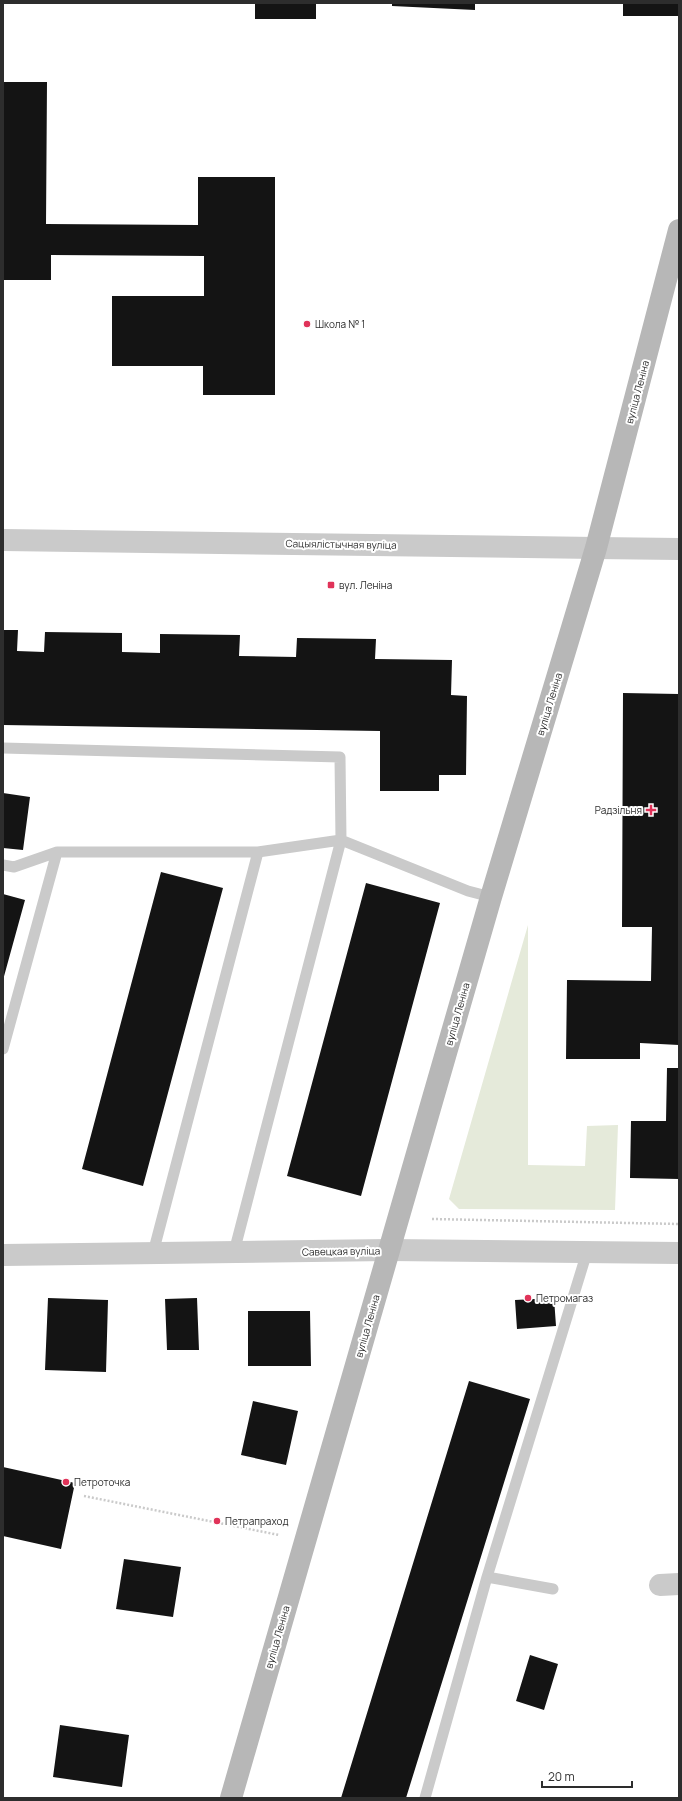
<svg xmlns="http://www.w3.org/2000/svg" width="682" height="1801" font-family="Manrope,sans-serif">
<rect width="100%" height="100%" fill="#fff"/>
<path fill="#e5eada" d="M 528,925 L 528,1165 L 585,1166 L 587,1126 L 618,1125 L 615,1210 L 459,1209 L 449,1199 Z"/>
<path fill="#141414" d="M 255,3 L 316,3 L 316,19 L 255,19 Z
M 392,3 L 475,3 L 475,10 L 392,6 Z
M 623,3 L 679,3 L 679,16 L 623,16 Z
M 3,82 L 47,82 L 46,224 L 198,225 L 198,177 L 275,177 L 275,395 L 203,395 L 203,366 L 112,366 L 112,296 L 204,296 L 204,256 L 51,255 L 51,280 L 3,280 Z
M 3,630 L 18,630 L 17,651 L 44,652 L 45,632 L 122,633 L 122,652 L 160,653 L 160,634 L 240,635 L 239,656 L 296,657 L 297,638 L 376,639 L 375,659 L 452,660 L 451,695 L 467,696 L 466,775 L 439,775 L 439,791 L 380,791 L 380,731 L 3,725 Z
M 623,693 L 679,694 L 679,1045 L 640,1043 L 640,1059 L 566,1059 L 567,980 L 651,981 L 652,927 L 622,927 Z
M 3,793 L 30,797 L 23,850 L 3,848 Z
M 161,872 L 223,888 L 143,1186 L 82,1169 Z
M 366,883 L 440,903 L 361,1196 L 287,1176 Z
M 3,894 L 25,900 L 3,980 Z
M 667,1068 L 679,1068 L 679,1179 L 630,1178 L 631,1121 L 666,1121 Z
M 48,1298 L 108,1300 L 106,1372 L 45,1370 Z
M 197,1298 L 199,1350 L 167,1350 L 165,1299 Z
M 554,1298 L 556,1326 L 517,1329 L 515,1300 Z
M 248,1311 L 310,1311 L 311,1366 L 248,1366 Z
M 469,1381 L 530,1399 L 406,1798 L 341,1798 Z
M 253,1401 L 298,1411 L 286,1465 L 241,1455 Z
M 3,1467 L 75,1483 L 61,1549 L 3,1536 Z
M 124,1559 L 181,1567 L 173,1617 L 116,1609 Z
M 530,1655 L 558,1664 L 544,1710 L 516,1701 Z
M 60,1725 L 129,1735 L 122,1787 L 53,1777 Z"/>
<g fill="none" stroke-linecap="round" stroke-linejoin="round">
<path stroke="#cacaca" stroke-width="2.5" stroke-dasharray="2 2" stroke-linecap="butt" d="M 432,1219 L 679,1224
M 84,1496 L 279,1535"/>
<path stroke="#cacaca" stroke-width="11" d="M 3,748 L 340,757 L 341,840 L 234,1252
M 3,865 L 14,867 L 57,852
M 3,1049 L 57,852 L 258,852 L 341,840 L 468,891 L 491,897
M 153,1253 L 258,852
M 487,1577 L 553,1589
M 425,1798 L 487,1577 L 587,1252"/>
<path stroke="#cacaca" stroke-width="22" d="M 3,540 L 596,548
M 3,1255 L 389,1250
M 660,1585 L 679,1584"/>
<path stroke="#cacaca" stroke-width="22" d="M 596,548 L 679,549
M 389,1250 L 679,1253"/>
<path stroke="#b7b7b7" stroke-width="22" d="M 231,1798 L 491,897 L 596,548 L 679,230"/>
</g>
<g fill="#e03359" stroke="#fff" stroke-width="1.5">
<circle cx="307" cy="324" r="4"/>
<rect x="327" y="581" width="8" height="8" rx="2"/>
<path d="M649 804h4v4h4v4h-4v4h-4v-4h-4v-4h4z"/>
<circle cx="528" cy="1298" r="4"/>
<circle cx="66" cy="1482" r="4"/>
<circle cx="217" cy="1521" r="4"/>
</g>
<g text-anchor="middle" dominant-baseline="central" stroke-width="4" stroke-linejoin="round" paint-order="stroke">
<g font-size="10" fill="#2d2d2d" stroke="#fff" text-anchor="start">
<text x="315" y="324">Школа № 1</text>
<text x="339" y="585">вул. Леніна</text>
<text x="642" y="810" text-anchor="end">Радзільня</text>
<text x="536" y="1298">Петромагаз</text>
<text x="74" y="1482">Петроточка</text>
<text x="225" y="1521">Петрапраход</text>
</g>
<g font-size="10" fill="#2d2d2d" stroke="#fff">
<text transform="translate(637 392) rotate(-75)">вуліца Леніна</text>
<text transform="translate(341 544) rotate(1)">Сацыялістычная вуліца</text>
<text transform="translate(549 704) rotate(-73)">вуліца Леніна</text>
<text transform="translate(457 1014) rotate(-74)">вуліца Леніна</text>
<text transform="translate(341 1251) rotate(-1)">Савецкая вуліца</text>
<text transform="translate(367 1326) rotate(-74)">вуліца Леніна</text>
<text transform="translate(277 1637) rotate(-74)">вуліца Леніна</text>
</g>
</g>
<rect width="682" height="1801" fill="none" stroke="#2d2d2d" stroke-width="8"/>
<path d="M542 1781v6h90v-6" fill="none" stroke="#2d2d2d" stroke-width="2"/>
<text x="548" y="1781" font-size="12" fill="#2d2d2d" stroke="#ffffff" stroke-width="3" paint-order="stroke">20 m</text>
</svg>
